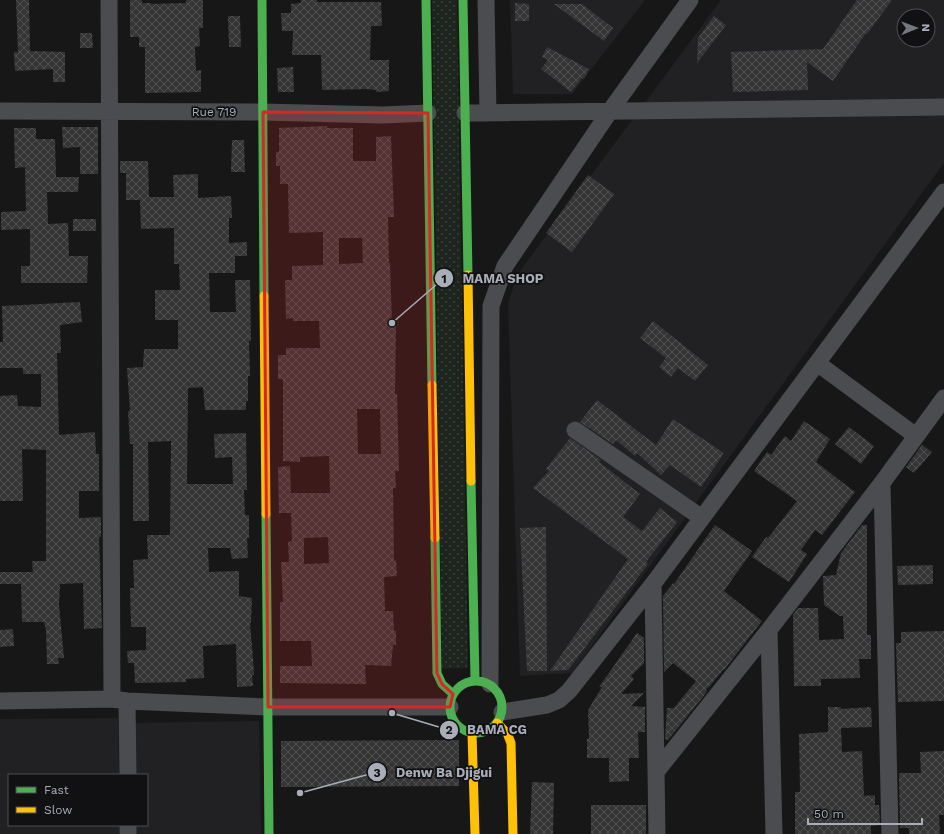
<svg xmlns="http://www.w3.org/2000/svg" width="944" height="834" font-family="'Work Sans',sans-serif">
<defs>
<pattern id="green-dots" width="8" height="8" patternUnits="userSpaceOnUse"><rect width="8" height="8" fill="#1d241e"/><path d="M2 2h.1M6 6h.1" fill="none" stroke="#3b413d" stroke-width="1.8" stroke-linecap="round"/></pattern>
<pattern id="building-cross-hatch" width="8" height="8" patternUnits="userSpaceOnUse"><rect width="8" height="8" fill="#353536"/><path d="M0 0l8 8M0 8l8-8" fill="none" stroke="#4f5051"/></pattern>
</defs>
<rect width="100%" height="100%" fill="#171717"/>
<path fill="#212123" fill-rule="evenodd" d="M 510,0 L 645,0 L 572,94 L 513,94 Z
M 721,0 L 944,0 L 944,163 L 572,673 L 520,676 L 508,304 L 517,275 ZM 904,16 L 928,16 L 928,40 L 904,40 Z
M 118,718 L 119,775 L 9,775 L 9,825 L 119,825 L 119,834 L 0,834 L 0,719 Z
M 259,721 L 261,834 L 128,834 L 128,825 L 147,825 L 147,775 L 128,775 L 127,723 Z"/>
<path fill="url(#green-dots)" d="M 432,0 L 457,0 L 468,668 L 442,669 Z"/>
<path fill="url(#building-cross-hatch)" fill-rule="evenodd" d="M 16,0 L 29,0 L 30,51 L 65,52 L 65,82 L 53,82 L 53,69 L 15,71 L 14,52 L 18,52 Z
M 130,0 L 142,0 L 142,3 L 151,3 L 151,4 L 186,3 L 186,0 L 203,0 L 203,28 L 199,28 L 200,46 L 195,47 L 196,71 L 201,70 L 201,92 L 145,93 L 145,47 L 139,47 L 139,37 L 130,37 Z
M 301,0 L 317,0 L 317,2 L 381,2 L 382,26 L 371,26 L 370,60 L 389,60 L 389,91 L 376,92 L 376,90 L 368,89 L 322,90 L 321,55 L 292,55 L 293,31 L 282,31 L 281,13 L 291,13 L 291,4 L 301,3 Z
M 857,0 L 892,0 L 867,34 L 866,33 L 833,81 L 807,62 L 808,90 L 733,92 L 731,52 L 823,49 Z
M 515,3 L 529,4 L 529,21 L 515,21 Z
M 554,4 L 582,4 L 613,28 L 604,41 Z
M 228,16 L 240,16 L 241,47 L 229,47 Z
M 714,16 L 726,25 L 697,63 L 698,38 Z
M 80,33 L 92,33 L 93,48 L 80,48 Z
M 547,47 L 589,69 L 584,79 L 582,78 L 571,92 L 541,69 L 548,60 L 542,57 Z
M 293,67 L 294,92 L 278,92 L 277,68 Z
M 327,126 L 327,128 L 353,128 L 353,161 L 376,161 L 376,137 L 391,136 L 394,217 L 388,217 L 389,263 L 390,263 L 392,324 L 396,324 L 395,394 L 397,394 L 399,471 L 395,471 L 396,488 L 393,488 L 394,561 L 396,560 L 397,576 L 384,577 L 385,611 L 393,611 L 394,631 L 396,631 L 396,645 L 393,645 L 391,666 L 365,665 L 366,684 L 280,683 L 280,666 L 312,666 L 311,641 L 280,641 L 280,602 L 283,602 L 281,562 L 289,562 L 288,542 L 292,541 L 291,513 L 279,513 L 278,467 L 290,466 L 291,493 L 330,493 L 329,456 L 300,457 L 300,462 L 283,461 L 283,379 L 278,379 L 278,355 L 286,355 L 286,348 L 320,348 L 319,321 L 293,321 L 293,318 L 286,319 L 285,280 L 292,280 L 292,266 L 323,265 L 323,232 L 289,233 L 288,184 L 280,184 L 280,166 L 276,166 L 276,152 L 279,152 L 279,128 ZM 339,238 L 362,238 L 363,263 L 339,264 ZM 357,409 L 380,409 L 381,454 L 358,454 ZM 328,537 L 329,563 L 304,564 L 304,538 Z
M 62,127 L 98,127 L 98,174 L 80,174 L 80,147 L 63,148 Z
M 14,128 L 36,128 L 36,139 L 55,139 L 56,177 L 79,177 L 78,192 L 47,192 L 48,224 L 68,223 L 69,256 L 88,256 L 87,283 L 21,283 L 21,266 L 30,266 L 30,229 L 1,230 L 1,212 L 26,211 L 25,167 L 15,168 Z
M 232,140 L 244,140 L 245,172 L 231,172 Z
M 120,161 L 148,161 L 149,197 L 174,197 L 173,175 L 198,174 L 198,198 L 231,196 L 232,218 L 229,218 L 229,243 L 247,242 L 247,256 L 235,256 L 235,273 L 209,273 L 210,312 L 236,312 L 235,280 L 250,280 L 251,341 L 249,341 L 250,376 L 248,376 L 248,401 L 246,401 L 246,410 L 205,410 L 203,387 L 188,388 L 187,484 L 233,484 L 232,457 L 215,458 L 214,434 L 246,433 L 247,490 L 244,490 L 245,515 L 249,515 L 249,538 L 247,538 L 248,558 L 232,559 L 230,548 L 208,548 L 209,572 L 239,571 L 239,596 L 252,598 L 251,623 L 250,623 L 253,658 L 254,675 L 252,675 L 253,686 L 237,687 L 236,644 L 203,646 L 204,678 L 186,679 L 186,682 L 135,683 L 134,663 L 128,663 L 127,651 L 146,650 L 146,627 L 131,627 L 130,588 L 134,588 L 133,560 L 148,559 L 147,535 L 170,535 L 171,441 L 148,442 L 149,521 L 133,521 L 133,444 L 130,444 L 128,411 L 130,411 L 127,368 L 143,367 L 144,349 L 178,349 L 178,320 L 155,320 L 155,290 L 180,290 L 179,264 L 174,264 L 174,228 L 141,229 L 140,200 L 126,200 L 126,173 L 120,173 Z
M 588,175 L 614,194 L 572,252 L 546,233 Z
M 73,219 L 96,219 L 96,231 L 73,231 Z
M 80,302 L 82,322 L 60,325 L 61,353 L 57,353 L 59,435 L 95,432 L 96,454 L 99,454 L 99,491 L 79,491 L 79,518 L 101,517 L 101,537 L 99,537 L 102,628 L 84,629 L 83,583 L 60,584 L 59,605 L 64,658 L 58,658 L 59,664 L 47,664 L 46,630 L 44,622 L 22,622 L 21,584 L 0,584 L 0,572 L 33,572 L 32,561 L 46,561 L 46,450 L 22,449 L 23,501 L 0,501 L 0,396 L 17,395 L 18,406 L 41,407 L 41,374 L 23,374 L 23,368 L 0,368 L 0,342 L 3,342 L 2,306 Z
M 653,321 L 708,365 L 695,381 L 678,368 L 671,377 L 659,367 L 666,358 L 640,338 Z
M 597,400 L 656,445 L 673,419 L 724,453 L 701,487 L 670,465 L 661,475 L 637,453 L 635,456 L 616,440 L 613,444 L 580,422 Z
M 804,421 L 830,439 L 816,462 L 855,492 L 822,535 L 815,530 L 801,550 L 807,554 L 789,582 L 752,557 L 766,537 L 768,538 L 797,501 L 754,471 L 767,452 L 771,455 L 785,436 L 791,441 Z
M 849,427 L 874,446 L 861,464 L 835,444 Z
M 570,438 L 601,460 L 599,462 L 640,494 L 623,517 L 642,531 L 660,508 L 677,522 L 646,562 L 648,564 L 568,670 L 550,671 L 628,559 L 533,488 L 549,471 L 546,469 Z
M 922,445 L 932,452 L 914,473 L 906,467 Z
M 715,525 L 752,551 L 724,591 L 762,621 L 724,670 L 723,670 L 709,687 L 707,688 L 706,693 L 668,740 L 665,739 L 667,708 L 674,708 L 696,681 L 673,663 L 664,672 L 663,596 L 673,583 L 674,584 Z
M 862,525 L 867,525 L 867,635 L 871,635 L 871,659 L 859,659 L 860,678 L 821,679 L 821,686 L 794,686 L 793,615 L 798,608 L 818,608 L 819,640 L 844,639 L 843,616 L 840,616 L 824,605 L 823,576 L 836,575 L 841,553 Z
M 546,527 L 547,671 L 527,671 L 520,528 Z
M 933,565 L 933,584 L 898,585 L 897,566 Z
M 13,629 L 14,646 L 0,647 L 0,630 Z
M 944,631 L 944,701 L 898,702 L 896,643 L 901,643 L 901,632 Z
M 637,633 L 644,638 L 644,663 L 631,676 L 634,679 L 621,694 L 644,693 L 631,706 L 645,707 L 645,732 L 638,732 L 639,758 L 629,758 L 629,781 L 609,782 L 609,758 L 587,758 L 587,739 L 589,739 L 588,710 L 602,687 L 599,687 Z
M 828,707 L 841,707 L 841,709 L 871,707 L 872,727 L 841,728 L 842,752 L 862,751 L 864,796 L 875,795 L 875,805 L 879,805 L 880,825 L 871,826 L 871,834 L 795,834 L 795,792 L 800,792 L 799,734 L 828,732 Z
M 459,740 L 459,786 L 281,787 L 281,741 Z
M 944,751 L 944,815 L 939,815 L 940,834 L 909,834 L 909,828 L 900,828 L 899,773 L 921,773 L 920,752 Z
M 532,782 L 554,783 L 553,834 L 530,834 Z
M 591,805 L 646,805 L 646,834 L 591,834 Z"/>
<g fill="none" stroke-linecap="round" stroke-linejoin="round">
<path stroke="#4b4c50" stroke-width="17" d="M 109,0 L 112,699
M 486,0 L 488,113
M 0,111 L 263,112 L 383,115 L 428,113
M 465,113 L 944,107
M 817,363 L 916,436
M 575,430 L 702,518
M 882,483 L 890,834
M 653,584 L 657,834
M 769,630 L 774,834
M 490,684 L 491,306 L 505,266 L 610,111 L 690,0
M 0,701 L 112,699 L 127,701 L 268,707 L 450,707
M 127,701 L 128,775
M 502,712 L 547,705 L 559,700 L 569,691 L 653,584 L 944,192
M 656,772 L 769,630 L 882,483 L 944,398
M 128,825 L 128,834"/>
<path stroke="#4caf50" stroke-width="9" d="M 262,0 L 264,296
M 426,0 L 432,385
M 463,0 L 468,275
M 471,481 L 475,680
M 266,514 L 269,834
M 435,538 L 437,673 L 442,684 L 453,694
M450 707a26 26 0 1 1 52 0a26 26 0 1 1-52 0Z"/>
<path stroke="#ffc107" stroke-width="9" d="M 468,275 L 471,481
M 264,296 L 266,514
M 432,385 L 435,538
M 497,723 L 507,733 L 511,743 L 513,834
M 472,733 L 475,834"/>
</g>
<path fill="#d62828" fill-opacity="0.2" stroke="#d62828" stroke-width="3" stroke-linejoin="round" d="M 263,112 L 428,113 L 437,673 L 442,684 L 453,694 L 450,707 L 268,707 Z"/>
<g text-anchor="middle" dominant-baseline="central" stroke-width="3.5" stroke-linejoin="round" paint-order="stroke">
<g font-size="12" fill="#a8adb8" stroke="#111113">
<text x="214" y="112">Rue 719</text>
</g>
</g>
<path fill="none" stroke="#a8adb8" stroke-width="1.5" d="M392 323L444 278M392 713L449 730M300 793L377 772"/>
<g fill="#a8adb8" stroke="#111113" stroke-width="1.5">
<circle cx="392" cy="323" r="4"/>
<circle cx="392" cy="713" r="4"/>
<circle cx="300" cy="793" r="4"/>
<circle cx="444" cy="278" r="10"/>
<circle cx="449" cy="730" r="10"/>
<circle cx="377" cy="772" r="10"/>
</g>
<g font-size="12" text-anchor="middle" font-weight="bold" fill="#111">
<text x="444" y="283">1</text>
<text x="449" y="734">2</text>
<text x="377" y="777">3</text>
</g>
<g font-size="13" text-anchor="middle" font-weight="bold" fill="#a8adb8" stroke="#111113" stroke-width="3.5" stroke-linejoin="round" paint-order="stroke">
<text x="503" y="283">MAMA SHOP</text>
<text x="497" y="734">BAMA CG</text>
<text x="444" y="777">Denw Ba Djigui</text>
</g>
<rect x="8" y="774" width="140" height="52" fill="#111113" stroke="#4d4f55"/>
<rect x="16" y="787" width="20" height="6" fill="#4caf50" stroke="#4d4f55"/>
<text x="44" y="794" font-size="12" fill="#a8adb8">Fast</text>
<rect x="16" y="807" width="20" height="6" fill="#ffc107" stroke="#4d4f55"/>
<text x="44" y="814" font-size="12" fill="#a8adb8">Slow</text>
<g transform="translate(916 28) rotate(89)"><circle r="19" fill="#111113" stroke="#4d4f55"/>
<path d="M0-3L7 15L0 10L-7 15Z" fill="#757880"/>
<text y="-6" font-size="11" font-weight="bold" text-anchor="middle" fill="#a8adb8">N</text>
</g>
<path d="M808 818v6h114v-6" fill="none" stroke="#a8adb8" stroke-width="2"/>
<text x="814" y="818" font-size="12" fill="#a8adb8" stroke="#111113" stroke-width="3" paint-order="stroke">50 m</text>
</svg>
